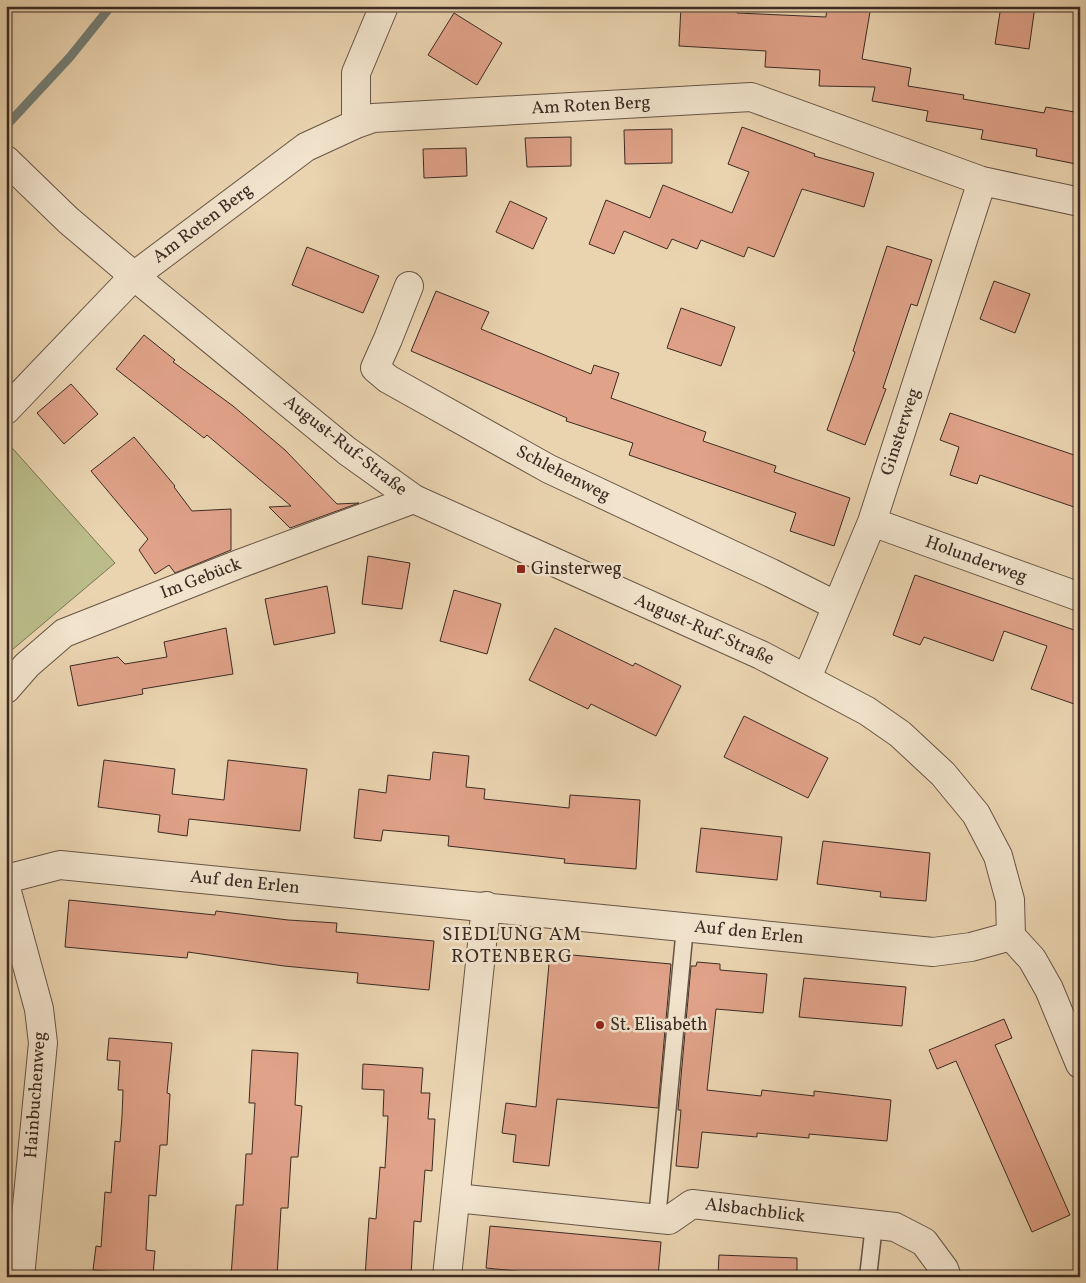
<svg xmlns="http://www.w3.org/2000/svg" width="1086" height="1283" font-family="Vollkorn,serif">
<rect width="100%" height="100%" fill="#ead4b0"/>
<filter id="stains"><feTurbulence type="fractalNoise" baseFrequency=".004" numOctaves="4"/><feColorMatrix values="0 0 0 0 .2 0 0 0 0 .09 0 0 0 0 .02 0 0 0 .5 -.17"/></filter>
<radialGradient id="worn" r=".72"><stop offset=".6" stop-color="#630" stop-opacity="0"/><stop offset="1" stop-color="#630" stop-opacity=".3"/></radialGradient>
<path fill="#babc89" stroke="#7a7456" d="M 6,441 L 115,563 L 6,655 Z"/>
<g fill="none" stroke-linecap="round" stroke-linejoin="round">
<path stroke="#737f78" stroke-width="9" d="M 6,126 L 70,57 L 111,6"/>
</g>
<path fill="#e0a289" stroke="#3b2b23" d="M 681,6 L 738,6 L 737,13 L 826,17 L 827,6 L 871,6 L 862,59 L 911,68 L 908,86 L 964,95 L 963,99 L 1044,113 L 1046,107 L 1080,113 L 1080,144 L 1076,164 L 1036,156 L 1037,149 L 981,139 L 983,130 L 926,121 L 928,111 L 872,101 L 875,87 L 819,86 L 820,70 L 765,67 L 766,51 L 679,46 Z
M 1001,6 L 1035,6 L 1029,49 L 995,44 Z
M 454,13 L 502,43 L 477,85 L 428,55 Z
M 742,127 L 815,154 L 814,156 L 874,173 L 864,207 L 802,189 L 774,257 L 748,247 L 744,257 L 701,240 L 697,249 L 672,239 L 667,249 L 624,231 L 614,254 L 589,244 L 606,200 L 650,218 L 663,185 L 732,213 L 749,172 L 728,164 Z
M 672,129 L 672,163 L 625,164 L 624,130 Z
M 571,137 L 571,166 L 527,167 L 525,138 Z
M 466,148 L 467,176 L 424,178 L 423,149 Z
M 510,201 L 547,218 L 533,249 L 496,232 Z
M 887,246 L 932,260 L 917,306 L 911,304 L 883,388 L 886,389 L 865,445 L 827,430 L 855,352 L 853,351 Z
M 307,247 L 379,276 L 363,313 L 292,285 Z
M 994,281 L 1030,294 L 1015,333 L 980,319 Z
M 436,291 L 489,312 L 481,329 L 591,374 L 594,365 L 619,373 L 611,398 L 706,432 L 703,441 L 776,466 L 774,472 L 850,498 L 834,546 L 790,531 L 796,513 L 629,455 L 633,443 L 566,421 L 567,418 L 411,351 Z
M 681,308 L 735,327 L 721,366 L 667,348 Z
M 144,335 L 175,360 L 173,362 L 233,406 L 285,450 L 337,504 L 359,503 L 290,528 L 269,507 L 291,506 L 207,435 L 204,438 L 116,369 Z
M 71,384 L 98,414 L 64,444 L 37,413 Z
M 950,413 L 1080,457 L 1080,509 L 980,475 L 977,484 L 950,475 L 959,447 L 940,440 Z
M 134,437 L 175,486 L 174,487 L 192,511 L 231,509 L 231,550 L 175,573 L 169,565 L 155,574 L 139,550 L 148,539 L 91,471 Z
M 368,556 L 410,563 L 402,609 L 362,604 Z
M 915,575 L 1080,632 L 1080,706 L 1031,689 L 1047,646 L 1004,631 L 993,661 L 924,637 L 920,645 L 893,635 Z
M 327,586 L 335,633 L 274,645 L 265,599 Z
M 454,590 L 501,604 L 487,654 L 440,641 Z
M 226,628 L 233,674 L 142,689 L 143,694 L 78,706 L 70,666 L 118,657 L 125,664 L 167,657 L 164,642 Z
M 555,628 L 633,666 L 635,663 L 681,686 L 656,736 L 591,704 L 588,709 L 529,680 Z
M 744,716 L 828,758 L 808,798 L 724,757 Z
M 433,752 L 469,756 L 466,787 L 485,789 L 484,799 L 569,808 L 570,795 L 640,800 L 636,869 L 564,863 L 565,859 L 448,846 L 449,836 L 383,830 L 381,841 L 354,838 L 359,789 L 386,793 L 388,775 L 430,780 Z
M 104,760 L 175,769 L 172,794 L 224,800 L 228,760 L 307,769 L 300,831 L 189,819 L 187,836 L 158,832 L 160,815 L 98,807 Z
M 701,828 L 782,837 L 777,880 L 696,872 Z
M 823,841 L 930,853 L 926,901 L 880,897 L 881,892 L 817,884 Z
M 69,900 L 215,915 L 216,911 L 288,920 L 337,923 L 336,932 L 434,941 L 429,990 L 357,983 L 358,973 L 284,966 L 188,952 L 187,958 L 65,947 Z
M 550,953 L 671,964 L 658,1108 L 557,1099 L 549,1166 L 513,1162 L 516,1135 L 502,1133 L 506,1103 L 536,1107 Z
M 697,962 L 720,964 L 720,970 L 767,974 L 763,1013 L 716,1009 L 707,1090 L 761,1096 L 762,1090 L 814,1096 L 814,1091 L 891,1100 L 887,1141 L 809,1134 L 809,1138 L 757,1133 L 757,1137 L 702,1132 L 698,1168 L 676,1166 L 681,1110 L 678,1110 L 691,966 L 696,966 Z
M 804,978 L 906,987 L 902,1026 L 799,1017 Z
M 1004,1019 L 1012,1038 L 995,1045 L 1070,1215 L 1032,1232 L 956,1061 L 937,1069 L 929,1050 Z
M 109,1038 L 172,1043 L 167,1093 L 170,1094 L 167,1145 L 160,1145 L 156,1196 L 149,1195 L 146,1250 L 155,1251 L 153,1275 L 93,1270 L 96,1246 L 101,1247 L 105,1192 L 111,1193 L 115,1141 L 120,1142 L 122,1116 L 123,1090 L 118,1090 L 120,1061 L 107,1060 Z
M 252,1050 L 298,1053 L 295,1105 L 302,1106 L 298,1157 L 291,1157 L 288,1208 L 281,1208 L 277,1277 L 231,1277 L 236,1205 L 243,1205 L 246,1154 L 252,1154 L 255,1103 L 249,1103 Z
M 363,1064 L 423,1068 L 421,1093 L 430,1093 L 428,1119 L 435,1119 L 432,1171 L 425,1170 L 421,1222 L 414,1221 L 411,1277 L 365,1277 L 369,1218 L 376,1219 L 380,1167 L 385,1168 L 388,1116 L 383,1116 L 384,1090 L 362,1089 Z
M 490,1226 L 661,1242 L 658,1277 L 577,1277 L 486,1268 Z
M 719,1255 L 797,1258 L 797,1277 L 718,1277 Z"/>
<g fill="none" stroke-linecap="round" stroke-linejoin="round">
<defs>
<path id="service" d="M 657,1219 L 685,927
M 868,1277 L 874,1225"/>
<path id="minor" d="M 356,124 L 356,73 L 384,6
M 409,286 L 388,339 L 375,368 L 388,379 L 549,469 L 771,573 L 837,606
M 6,410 L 134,276 L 306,147 L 356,124 L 373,118 L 751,97 L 982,181 L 1080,202
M 872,522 L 1080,597
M 807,678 L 872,522 L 982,181
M 6,689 L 27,665 L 64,633 L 239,564 L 414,499
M 6,879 L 60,865 L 933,952 L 971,947 L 1011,936
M 6,888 L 39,1009 L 43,1043 L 20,1277
M 456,1198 L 669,1220 L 692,1204 L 895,1227 L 924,1242 L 944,1269 L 947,1277
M 447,1277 L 486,906"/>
<path id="tertiary" d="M 6,160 L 68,220 L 134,276 L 347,451 L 414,499 L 761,655 L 867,711 L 900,734 L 943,774 L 976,814 L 998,856 L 1010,900 L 1011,936 L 1032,959 L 1049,989 L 1080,1064"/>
</defs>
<use href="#service" stroke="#675546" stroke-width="19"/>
<use href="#minor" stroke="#675546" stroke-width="30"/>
<use href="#tertiary" stroke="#675546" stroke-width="30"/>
<use href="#service" stroke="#f1e3cc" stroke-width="16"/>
<use href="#minor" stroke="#f1e3cc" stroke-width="28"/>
<use href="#tertiary" stroke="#f1e3cc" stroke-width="28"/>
</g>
<g fill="#8f2418" stroke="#f1e3cc" stroke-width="2">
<rect x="516" y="564" width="10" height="10" rx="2.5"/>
<circle cx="600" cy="1025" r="5"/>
</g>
<g text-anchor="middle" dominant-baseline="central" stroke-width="5" stroke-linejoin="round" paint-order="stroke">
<g font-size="18" fill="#3b2b23" stroke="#f1e3cc">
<text transform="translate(591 106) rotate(-3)">Am Roten Berg</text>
<text transform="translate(203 224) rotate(-37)">Am Roten Berg</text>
<text transform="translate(901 432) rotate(-72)">Ginsterweg</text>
<text transform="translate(345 446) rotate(38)">August-Ruf-Straße</text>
<text transform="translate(563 474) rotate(27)">Schlehenweg</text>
<text transform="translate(976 560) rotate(20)">Holunderweg</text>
<text transform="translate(201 579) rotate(-21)">Im Gebück</text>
<text transform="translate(704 630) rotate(24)">August-Ruf-Straße</text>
<text transform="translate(245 883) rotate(6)">Auf den Erlen</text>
<text transform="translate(749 933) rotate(6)">Auf den Erlen</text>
<text transform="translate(36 1095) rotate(-86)">Hainbuchenweg</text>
<text transform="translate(755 1211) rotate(7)">Alsbachblick</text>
</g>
<g font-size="18" fill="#3b2b23" stroke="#f1e3cc" text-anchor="start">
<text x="531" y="569">Ginsterweg</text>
<text x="610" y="1025">St. Elisabeth</text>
</g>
<g font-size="19" letter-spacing="1" fill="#3b2b23" stroke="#f1e3cc">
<text x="512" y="935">SIEDLUNG AM<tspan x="512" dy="22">ROTENBERG</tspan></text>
</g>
</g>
<rect width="1086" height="1283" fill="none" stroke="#ead4b0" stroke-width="25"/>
<rect x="8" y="8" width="1071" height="1268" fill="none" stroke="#3b2b23" stroke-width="2.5"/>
<rect x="12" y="12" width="1061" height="1258" fill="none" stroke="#3b2b23"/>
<rect width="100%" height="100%" filter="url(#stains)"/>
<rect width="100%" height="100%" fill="url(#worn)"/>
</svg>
